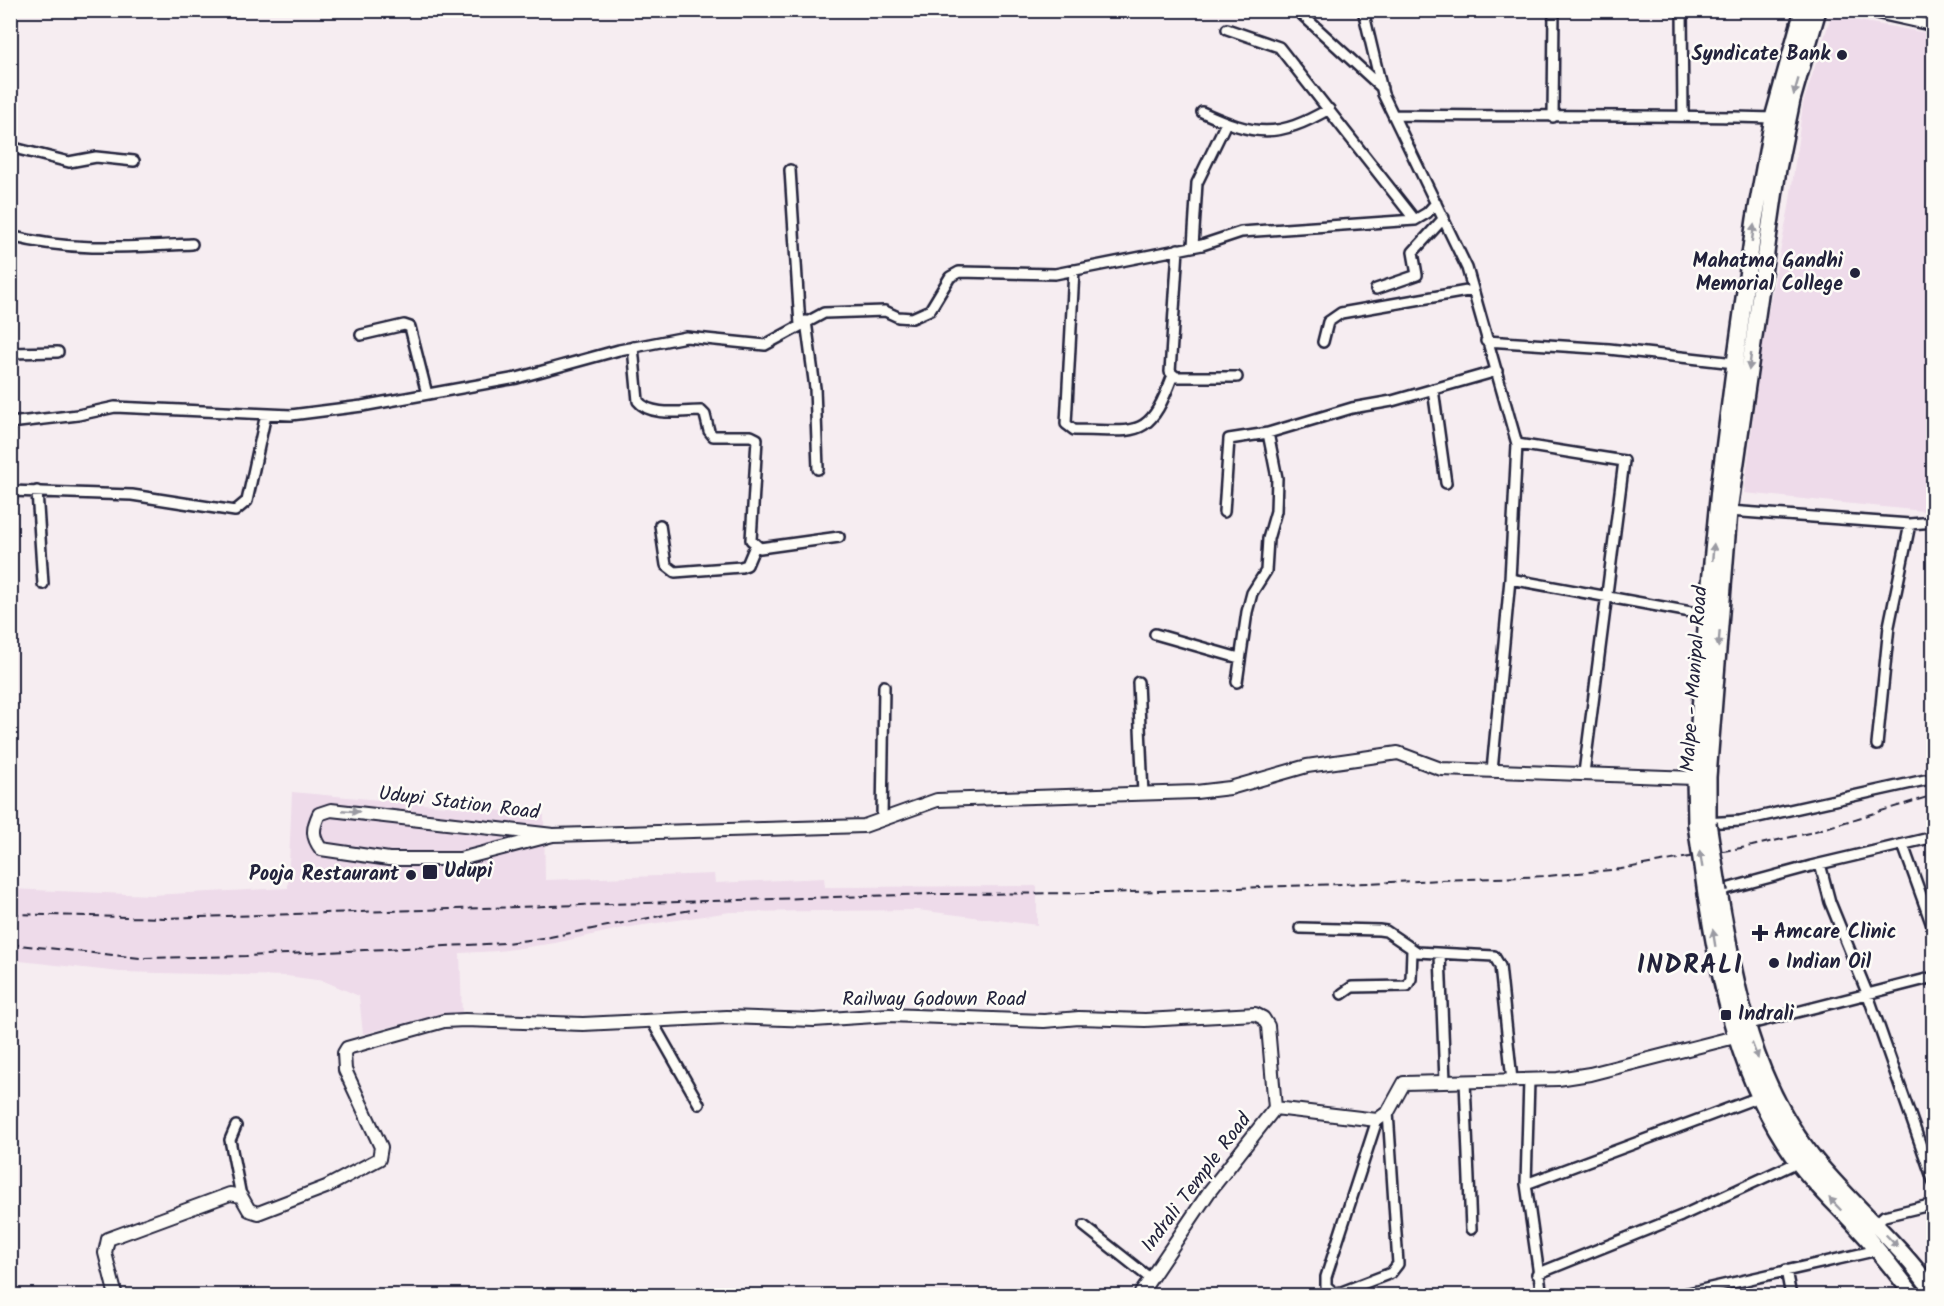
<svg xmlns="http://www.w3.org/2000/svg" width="1944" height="1306" font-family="Kalam,sans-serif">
<rect width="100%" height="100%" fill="#f6edf1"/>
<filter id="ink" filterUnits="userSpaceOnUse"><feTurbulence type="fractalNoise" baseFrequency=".0167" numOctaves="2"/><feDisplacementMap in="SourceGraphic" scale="12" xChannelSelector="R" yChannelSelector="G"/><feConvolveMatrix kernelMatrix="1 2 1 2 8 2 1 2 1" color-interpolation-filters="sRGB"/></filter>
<g filter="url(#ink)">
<path fill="#eedbea" d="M 1831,16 L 1933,34 L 1934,506 L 1923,511 L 1744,493 L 1763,338 L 1789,207 L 1803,104 Z
M 292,792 L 544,815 L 545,880 L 714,874 L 715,883 L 824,878 L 825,887 L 1037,886 L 1037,925 L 918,910 L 730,912 L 624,928 L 555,943 L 499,951 L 460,953 L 462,1015 L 432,1016 L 363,1034 L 359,996 L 324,981 L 287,976 L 120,972 L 11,960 L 11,889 L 151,895 L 288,888 Z"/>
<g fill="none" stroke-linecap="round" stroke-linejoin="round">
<defs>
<path id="minor" d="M 1297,10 L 1382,88
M 1363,10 L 1383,94 L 1467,268 L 1517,444 L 1510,579 L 1492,771
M 1682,10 L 1683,115
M 1862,10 L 1934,26
M 1227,29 L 1279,47 L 1415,220
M 1202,112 C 1255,136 1277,139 1329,109
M 1394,115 C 1520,117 1647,114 1773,118
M 1553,117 L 1554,10
M 10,147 L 69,162 L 96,157 L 134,161
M 790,170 L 800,325
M 10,236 C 71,252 130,247 192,244
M 1193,246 L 1197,183 L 1226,123
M 1178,249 L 1170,372 L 1176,377 L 1237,377
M 1074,270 L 1066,424 L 1074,430 C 1138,430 1148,442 1173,375
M 1376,289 L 1417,275 L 1413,252 L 1444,218
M 806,321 L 815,388 L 818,469
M 361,335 L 404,325 L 410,327 L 427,394
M 1486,341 L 1609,349 L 1735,363
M 1323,342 L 1328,322 L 1341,313 L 1473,290
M 633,347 L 638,401 C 650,417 683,411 701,411 L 705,415 L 709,431 L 713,436 L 751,436 L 757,439 L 751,540 L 760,548 L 839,537
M 10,353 L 58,352
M 1433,389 L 1446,483
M 10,423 L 78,415 L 115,407 L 291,415 L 362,406 L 517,378 L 619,350 L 686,337 L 765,345 L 824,313 L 885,311 L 898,317 L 912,318 L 930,310 L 950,277 L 959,272 L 1055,274 L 1202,245 L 1241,232 L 1415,220 L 1427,213 L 1436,203
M 1517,444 L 1624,461 L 1584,773
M 10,491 L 132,495 L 235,511 L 247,501 L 266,414
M 37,491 L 43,584
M 1729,511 L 1910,524 L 1934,522
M 1224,512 L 1229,439 L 1268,433 L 1352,408 L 1392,401 L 1497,371
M 660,525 L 666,565 L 675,572 L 741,567 L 747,565 L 755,546
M 1510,579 L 1707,615
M 1155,634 L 1239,658
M 1138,682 L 1143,794
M 1237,682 L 1247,612 L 1252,593 L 1266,571 L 1268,539 L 1276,511 L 1277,478 L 1268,433
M 1877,745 L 1889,626 L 1910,524
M 882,819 L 884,686
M 1704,823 L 1740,821 L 1934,778
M 1903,845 L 1934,931
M 1820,864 L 1830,902 L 1868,995 L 1934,1183
M 1715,892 L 1811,866 L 1934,837
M 1300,928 L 1379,930 L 1386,931 L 1417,952 L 1494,956 L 1500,966 L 1512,1080
M 1440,955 L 1445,1081
M 1342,994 L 1352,987 L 1407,986 L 1411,979 L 1412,950
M 653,1023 L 699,1104
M 1746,1025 L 1934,977
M 1529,1080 L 1526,1184 L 1542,1296
M 1465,1081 L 1471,1229
M 1377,1120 L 1326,1277 L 1326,1286 L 1333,1292 L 1339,1293 L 1391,1273 L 1398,1264 L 1388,1112
M 236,1126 L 230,1140 L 241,1196
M 1526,1184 L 1759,1097
M 1875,1224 L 1884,1216 L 1934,1204
M 1084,1226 L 1151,1279
M 1786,1270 L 1791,1296
M 1537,1274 L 1681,1216 L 1798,1162
M 1675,1296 L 1878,1250"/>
<path id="tertiary" d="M 553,835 L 460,859 L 389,859 L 321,849 C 312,837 312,829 319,814 L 331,810 L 553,835 L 864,826 L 937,800 L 1196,792 L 1230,788 L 1307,766 L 1398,753 L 1441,769 L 1695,778
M 1275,1108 L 1377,1120 L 1388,1112 L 1404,1083 L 1558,1079 L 1590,1074 L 1735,1037
M 116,1296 L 105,1253 L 108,1239 L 230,1194 L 241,1196 L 249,1210 L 258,1213 L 326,1187 L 379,1159 L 381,1147 L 345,1070 L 344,1053 L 347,1048 L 444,1021 L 465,1020 L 583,1024 L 727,1017 L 814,1020 L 889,1015 L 1044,1021 L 1079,1018 L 1145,1020 L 1255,1014 L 1263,1018 L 1268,1026 L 1275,1108 L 1209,1192 L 1139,1296"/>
<path id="trunk" d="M 1708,823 L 1708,777 L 1729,511 L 1778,169 L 1792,100 L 1818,10
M 1696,824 L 1695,778 L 1707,615 L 1719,489 L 1735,363 L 1755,219 L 1773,118 L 1803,10
M 1719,892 C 1736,986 1751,1079 1812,1156 C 1850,1204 1899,1242 1934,1293
M 1706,894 C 1722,992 1738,1080 1798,1162 C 1816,1186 1839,1207 1859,1229 C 1879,1250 1896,1273 1914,1296"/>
</defs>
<use href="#minor" stroke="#22223b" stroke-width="14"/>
<use href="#tertiary" stroke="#22223b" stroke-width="16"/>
<use href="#trunk" stroke="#22223b" stroke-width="20"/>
<use href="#minor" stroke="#fdfcf7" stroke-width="9"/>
<use href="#tertiary" stroke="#fdfcf7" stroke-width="12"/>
<use href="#trunk" stroke="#fdfcf7" stroke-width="15"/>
<path stroke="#22223b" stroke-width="2" stroke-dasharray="9 4.5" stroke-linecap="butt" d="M 10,914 L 165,918 L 933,894 L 1106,893 L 1547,876 L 1621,869 L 1752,846 L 1809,833 L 1934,795
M 10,944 L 140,958 L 246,956 L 506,943 L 550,937 L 696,909"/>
<defs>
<path id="trunk-bridge" d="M 1708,823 L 1719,892
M 1696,824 L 1706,894"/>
</defs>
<use href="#trunk-bridge" stroke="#22223b" stroke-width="20" stroke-linecap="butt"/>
<use href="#trunk-bridge" stroke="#fdfcf7" stroke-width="15"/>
</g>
<defs><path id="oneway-solid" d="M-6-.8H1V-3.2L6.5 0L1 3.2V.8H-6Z" transform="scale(1.5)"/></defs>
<g fill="#9a9aa2">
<use href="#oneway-solid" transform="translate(1796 87) rotate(106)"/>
<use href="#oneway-solid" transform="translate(1753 233) rotate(-82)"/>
<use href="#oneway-solid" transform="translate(1750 362) rotate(98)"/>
<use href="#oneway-solid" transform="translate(1713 552) rotate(-85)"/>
<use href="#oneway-solid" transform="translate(1719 639) rotate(95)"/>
<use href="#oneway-solid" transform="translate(351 811) rotate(5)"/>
<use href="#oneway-solid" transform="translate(1701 859) rotate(-99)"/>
<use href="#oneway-solid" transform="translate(1714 938) rotate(-99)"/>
<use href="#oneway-solid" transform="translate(1755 1051) rotate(69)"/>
<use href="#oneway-solid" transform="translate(1835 1204) rotate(-134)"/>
<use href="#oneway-solid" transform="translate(1892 1241) rotate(46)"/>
</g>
</g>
<g fill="#22223b" stroke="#fdfcf7" stroke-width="2">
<circle cx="1842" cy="55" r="6"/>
<circle cx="1855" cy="273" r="6"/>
<rect x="422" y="864" width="16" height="16" rx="3"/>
<circle cx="411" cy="875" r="6"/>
<path d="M1757 924h6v6h6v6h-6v6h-6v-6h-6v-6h6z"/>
<circle cx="1774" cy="963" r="6"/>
<rect x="1720" y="1009" width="12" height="12" rx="3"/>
</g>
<g text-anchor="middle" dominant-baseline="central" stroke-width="5" stroke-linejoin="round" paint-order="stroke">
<g font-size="20" font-weight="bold" fill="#22223b" stroke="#fdfcf7" text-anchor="start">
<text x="1830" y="55" text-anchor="end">Syndicate Bank</text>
<text x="1843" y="262" text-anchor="end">Mahatma Gandhi<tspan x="1843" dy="23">Memorial College</tspan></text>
<text x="444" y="872">Udupi</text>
<text x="399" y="875" text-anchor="end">Pooja Restaurant</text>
<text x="1774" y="933">Amcare Clinic</text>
<text x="1786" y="963">Indian Oil</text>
<text x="1738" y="1015">Indrali</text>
</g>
<g font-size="20" fill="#22223b" stroke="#fdfcf7">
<text transform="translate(1695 679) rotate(-86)">Malpe - Manipal Road</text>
<text transform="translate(459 804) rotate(7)">Udupi Station Road</text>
<text x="934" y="1000">Railway Godown Road</text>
<text transform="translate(1197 1183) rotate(-53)">Indrali Temple Road</text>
</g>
<g font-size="26" font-weight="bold" letter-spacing="1.5" fill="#22223b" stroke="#fdfcf7">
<text x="1690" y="966">INDRALI</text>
</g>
</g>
<rect width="1944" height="1306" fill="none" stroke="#fdfcf7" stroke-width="36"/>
<rect x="18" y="18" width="1908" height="1270" fill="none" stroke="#22223b" stroke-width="2" filter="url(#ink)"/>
</svg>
